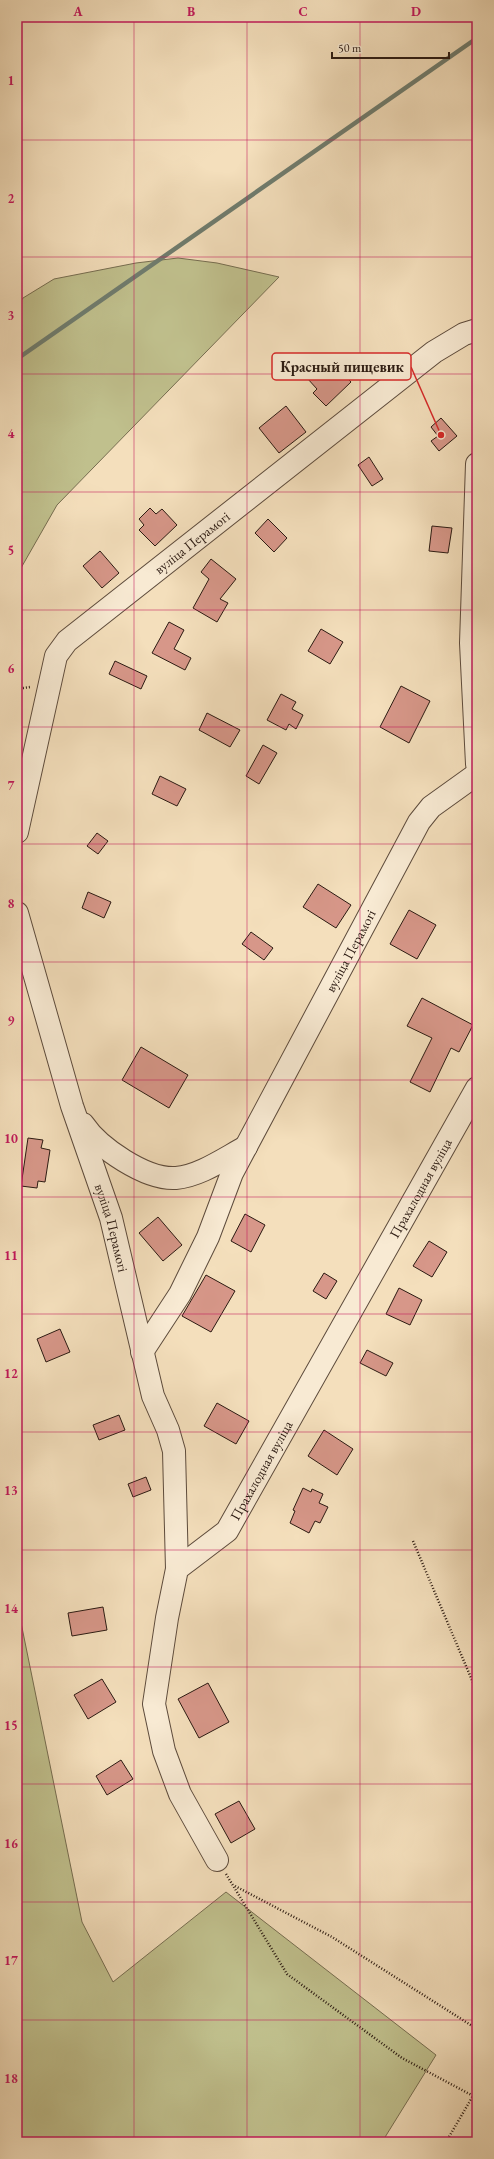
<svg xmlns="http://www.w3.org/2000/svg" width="494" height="2159" font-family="'EB Garamond',serif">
<rect width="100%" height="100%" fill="#f4dfbc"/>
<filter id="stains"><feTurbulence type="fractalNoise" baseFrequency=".005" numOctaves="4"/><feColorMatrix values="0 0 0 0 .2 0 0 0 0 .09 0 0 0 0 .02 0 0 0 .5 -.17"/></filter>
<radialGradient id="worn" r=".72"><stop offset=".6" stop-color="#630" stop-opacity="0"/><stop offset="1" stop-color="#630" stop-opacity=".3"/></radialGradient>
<path fill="#c0c08d" stroke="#766d50" d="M 178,258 L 217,263 L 279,277 L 57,505 L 17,575 L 17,307 L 23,298 L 54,279 L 136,263 Z
M 17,1603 L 82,1922 L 113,1982 L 226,1892 L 436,2055 L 382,2142 L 17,2142 Z"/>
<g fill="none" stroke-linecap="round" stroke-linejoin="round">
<path stroke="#6f7c6e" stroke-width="4.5" d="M 17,359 L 477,38"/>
</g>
<path fill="#d79789" stroke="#2b1a12" d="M 328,358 L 351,382 L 326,406 L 313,393 L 317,389 L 307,378 Z
M 286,406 L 306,432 L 279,453 L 259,428 Z
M 441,418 L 457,436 L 439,451 L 431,441 L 438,436 L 431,427 Z
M 369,457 L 383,479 L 372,486 L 358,465 Z
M 150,508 L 156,514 L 162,509 L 177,525 L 155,546 L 139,530 L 144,525 L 139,519 Z
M 268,519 L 287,538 L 274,552 L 255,533 Z
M 432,526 L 452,528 L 448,553 L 429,551 Z
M 100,551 L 119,573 L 102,588 L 83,566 Z
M 211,559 L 236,579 L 220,599 L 228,603 L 217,622 L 193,608 L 209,579 L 201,572 Z
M 169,622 L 184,630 L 174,649 L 191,658 L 185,670 L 152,653 Z
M 321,629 L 343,642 L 330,664 L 308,651 Z
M 115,661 L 147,676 L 141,689 L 109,674 Z
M 401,686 L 430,701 L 409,743 L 380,727 Z
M 281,694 L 296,702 L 292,709 L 303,715 L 296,729 L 289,724 L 286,730 L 267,720 Z
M 207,713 L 240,730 L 230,747 L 199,730 Z
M 263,745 L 277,753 L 259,784 L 246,776 Z
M 160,776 L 186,789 L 177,806 L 152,794 Z
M 97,833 L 108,841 L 98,854 L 87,846 Z
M 318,884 L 351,905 L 336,928 L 303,907 Z
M 88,892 L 111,902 L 104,918 L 82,908 Z
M 409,910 L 436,925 L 417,959 L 390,944 Z
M 251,932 L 273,948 L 264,960 L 242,944 Z
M 422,998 L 473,1025 L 459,1052 L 451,1048 L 430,1092 L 410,1082 L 432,1038 L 407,1026 Z
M 141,1047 L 188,1075 L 169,1108 L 122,1080 Z
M 28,1138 L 43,1140 L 41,1148 L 50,1150 L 45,1182 L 38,1181 L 37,1188 L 21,1186 Z
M 245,1214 L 265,1225 L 251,1252 L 231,1241 Z
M 158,1217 L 182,1245 L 163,1261 L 139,1233 Z
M 429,1241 L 447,1252 L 432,1277 L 413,1266 Z
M 324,1273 L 337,1281 L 326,1299 L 313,1291 Z
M 206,1275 L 235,1291 L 211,1332 L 182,1316 Z
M 399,1288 L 422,1300 L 410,1325 L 386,1314 Z
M 60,1329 L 70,1352 L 46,1362 L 37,1339 Z
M 367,1350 L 393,1363 L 386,1376 L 360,1363 Z
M 217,1403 L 249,1421 L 236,1444 L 204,1426 Z
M 119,1415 L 125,1430 L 99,1440 L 93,1425 Z
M 324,1430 L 353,1449 L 337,1475 L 308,1456 Z
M 146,1477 L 151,1490 L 133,1497 L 128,1484 Z
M 303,1488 L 311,1492 L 312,1489 L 323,1494 L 319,1503 L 328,1507 L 320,1523 L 315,1521 L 309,1533 L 290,1523 L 295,1511 L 293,1510 Z
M 103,1607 L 107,1630 L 72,1636 L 68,1613 Z
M 102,1679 L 116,1702 L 88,1719 L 74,1695 Z
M 208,1683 L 229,1722 L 199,1738 L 178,1699 Z
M 121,1760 L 133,1779 L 107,1795 L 96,1776 Z
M 239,1801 L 255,1829 L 231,1843 L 215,1814 Z"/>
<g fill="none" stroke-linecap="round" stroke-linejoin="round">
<defs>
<g id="minor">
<path d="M 477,464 L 471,643 L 477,764"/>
<path id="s1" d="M 17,832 L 56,656 L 67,641 L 434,352 L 464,334 L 477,330"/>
<path id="s2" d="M 17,913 L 72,1106 L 111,1218 L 153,1396 L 168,1430 L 174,1451 L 177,1569"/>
<path d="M 83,1124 C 99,1148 146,1180 176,1178 C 200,1176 225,1158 246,1147"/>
<path id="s3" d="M 142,1352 L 180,1294 L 208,1237 L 232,1173 L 419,822 L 431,807 L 477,774"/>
<path id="s4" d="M 217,1860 L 180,1794 L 164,1751 L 154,1704 L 167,1618 L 177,1569 L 227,1531 L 477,1088"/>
</g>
</defs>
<use href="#minor" stroke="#5d4b3c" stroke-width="24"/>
<path stroke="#2b1a12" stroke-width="2.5" stroke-dasharray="1 2" stroke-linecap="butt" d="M 17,689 L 30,687
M 413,1541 L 477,1692
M 226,1874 L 287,1974 L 402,2058 L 477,2098
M 235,1886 L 332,1937 L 477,2029
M 446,2142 L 477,2089"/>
<use href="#minor" stroke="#f8ead3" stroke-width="22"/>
</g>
<path fill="none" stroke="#c2185b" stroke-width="1" stroke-opacity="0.55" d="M 134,17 L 134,2142M 247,17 L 247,2142M 360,17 L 360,2142M 17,140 L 477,140M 17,257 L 477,257M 17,374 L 477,374M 17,492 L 477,492M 17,610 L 477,610M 17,727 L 477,727M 17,844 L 477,844M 17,962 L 477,962M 17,1080 L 477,1080M 17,1197 L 477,1197M 17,1314 L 477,1314M 17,1432 L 477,1432M 17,1550 L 477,1550M 17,1667 L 477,1667M 17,1784 L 477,1784M 17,1902 L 477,1902M 17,2020 L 477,2020"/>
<g text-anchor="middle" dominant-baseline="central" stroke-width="3" stroke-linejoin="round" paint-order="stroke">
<g font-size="14" fill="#2b1a12" stroke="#f8ead3">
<text stroke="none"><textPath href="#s1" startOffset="358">вуліца Перамогі</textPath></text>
<text stroke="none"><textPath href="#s3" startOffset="453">вуліца Перамогі</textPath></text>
<text stroke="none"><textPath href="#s4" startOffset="763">Прахалодная вуліца</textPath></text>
<text stroke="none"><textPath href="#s2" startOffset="329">вуліца Перамогі</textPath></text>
<text stroke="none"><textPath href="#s4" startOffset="439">Прахалодная вуліца</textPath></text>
</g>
</g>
<path fill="none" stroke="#d62828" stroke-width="1.5" d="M441 435L411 367"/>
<circle fill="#d62828" stroke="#f8ead3" stroke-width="1.5" cx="441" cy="435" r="4"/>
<rect fill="#f8ead3" stroke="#d62828" stroke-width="1.5" x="272" y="353" width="139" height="27" rx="4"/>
<g font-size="15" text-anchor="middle" font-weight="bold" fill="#2b1a12">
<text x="342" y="372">Красный пищевик</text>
</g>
<rect width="494" height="2159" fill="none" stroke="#f4dfbc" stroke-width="44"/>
<path d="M332 52v6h117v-6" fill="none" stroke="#2b1a12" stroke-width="2"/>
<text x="338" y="52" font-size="12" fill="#2b1a12" stroke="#f8ead3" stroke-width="3" paint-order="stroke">50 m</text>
<rect x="22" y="22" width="450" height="2115" fill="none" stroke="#c2185b" stroke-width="1.5"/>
<g font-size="13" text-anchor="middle" font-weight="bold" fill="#c2185b">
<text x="78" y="16">A</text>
<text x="191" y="16">B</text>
<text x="303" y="16">C</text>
<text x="416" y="16">D</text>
<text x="11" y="85">1</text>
<text x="11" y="203">2</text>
<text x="11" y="320">3</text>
<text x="11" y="438">4</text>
<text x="11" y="555">5</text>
<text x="11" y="673">6</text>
<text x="11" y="790">7</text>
<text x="11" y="908">8</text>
<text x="11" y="1025">9</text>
<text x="11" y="1143">10</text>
<text x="11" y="1260">11</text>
<text x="11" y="1378">12</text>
<text x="11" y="1495">13</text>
<text x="11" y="1613">14</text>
<text x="11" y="1730">15</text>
<text x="11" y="1848">16</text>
<text x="11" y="1965">17</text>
<text x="11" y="2083">18</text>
</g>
<rect width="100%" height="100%" filter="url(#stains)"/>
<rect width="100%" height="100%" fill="url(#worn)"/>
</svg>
